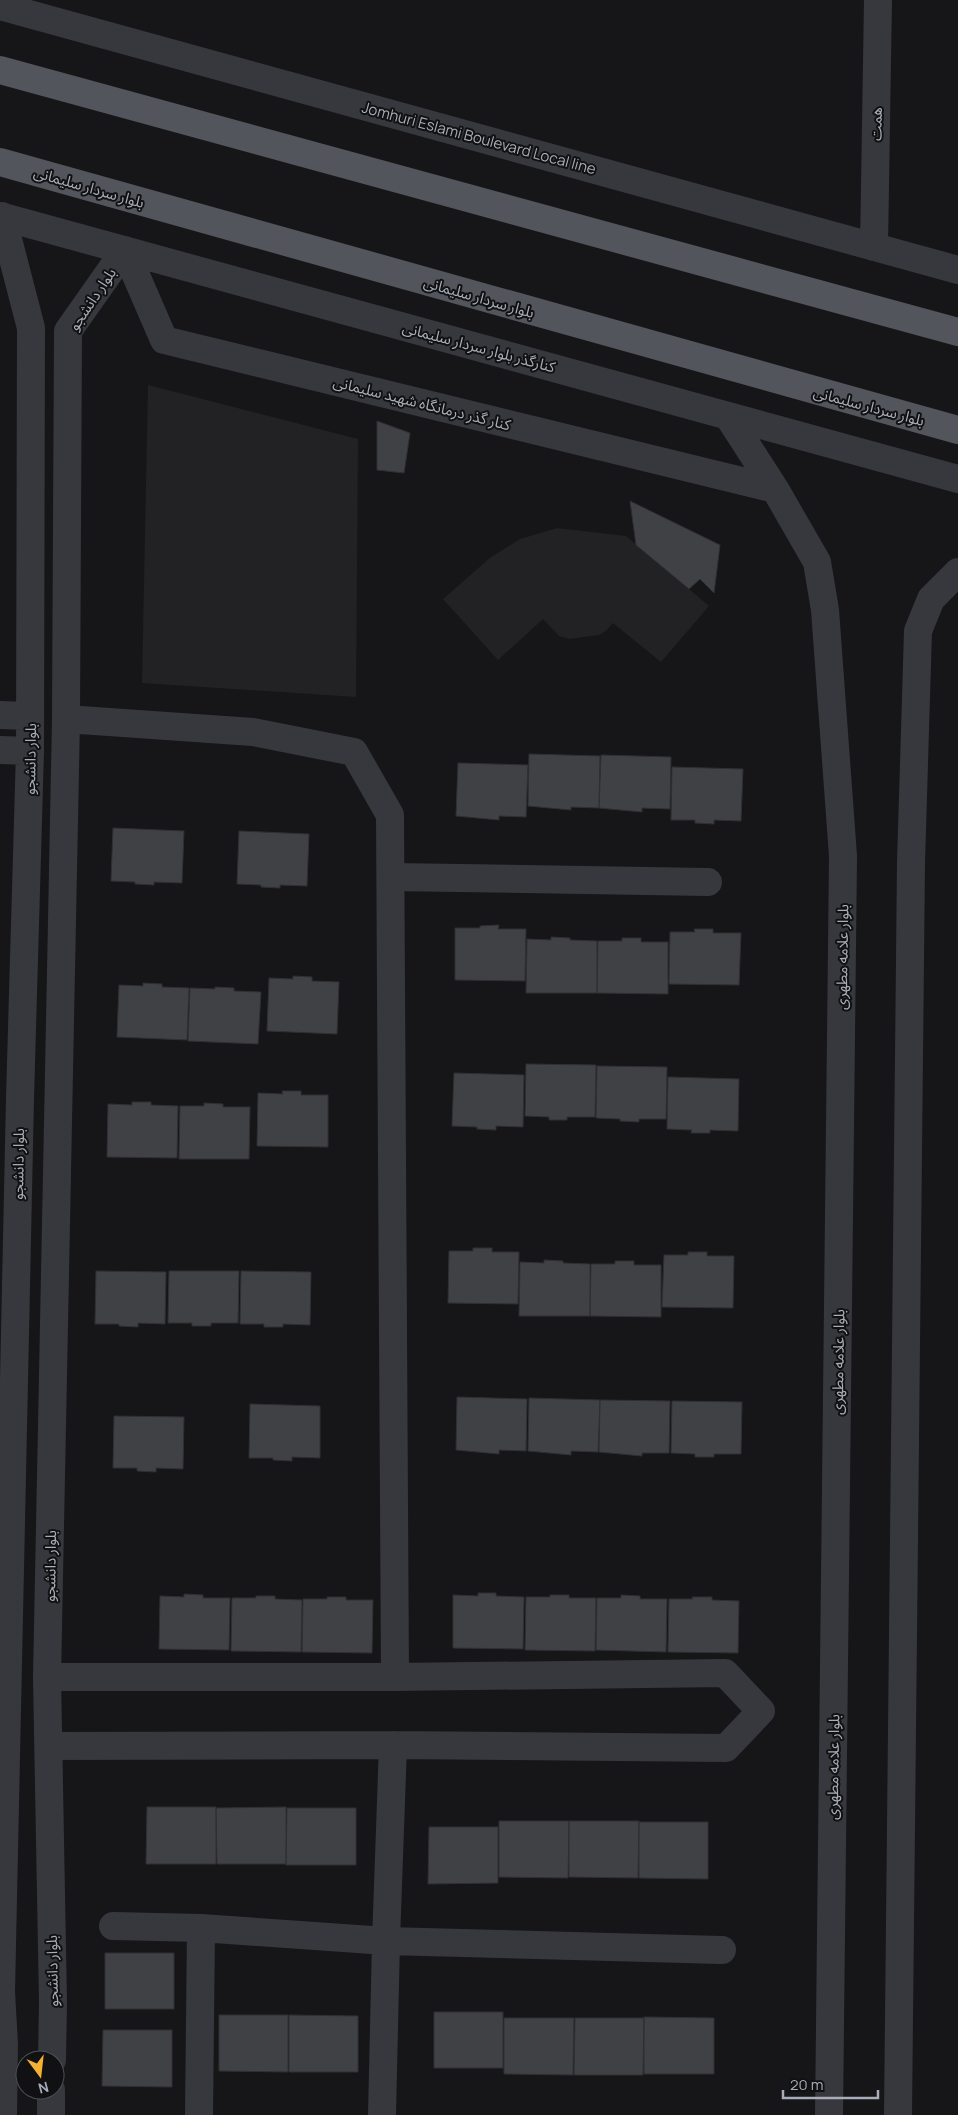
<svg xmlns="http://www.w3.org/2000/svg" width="958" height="2115" font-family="Manrope,'Noto Sans Arabic',sans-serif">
<rect width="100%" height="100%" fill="#161618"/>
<path fill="#222225" d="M 148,385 L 358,439 L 356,697 L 142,683 Z
M 557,528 L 626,536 L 709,606 L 661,662 L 613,623 L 606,631 L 599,635 L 569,639 L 559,636 L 543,619 L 498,660 L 443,599 L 491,557 L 520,539 Z"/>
<path fill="#404145" stroke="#303034" d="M 377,421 L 410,433 L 404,473 L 377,470 Z
M 630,501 L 720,545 L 714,593 L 700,579 L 689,589 L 636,545 Z
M 529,754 L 600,756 L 599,808 L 571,807 L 571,810 L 528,806 Z
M 601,755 L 671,757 L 670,809 L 642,808 L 642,812 L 599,808 Z
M 458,763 L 528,765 L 526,817 L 499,816 L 499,820 L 456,816 Z
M 672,767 L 743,769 L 741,821 L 714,820 L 714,824 L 695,823 L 695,820 L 671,820 Z
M 113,828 L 184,831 L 182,883 L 154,882 L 154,885 L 135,884 L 135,882 L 111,881 Z
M 239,831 L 309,834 L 307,886 L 280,885 L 280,888 L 261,887 L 261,885 L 237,884 Z
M 499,925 L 498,929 L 526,929 L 525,981 L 455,980 L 455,928 L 480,928 L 480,926 Z
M 694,929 L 713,929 L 713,933 L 741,933 L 739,985 L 669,984 L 670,932 L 695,932 Z
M 551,937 L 570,938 L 570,940 L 597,941 L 597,993 L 526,993 L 527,939 L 551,940 Z
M 622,938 L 641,938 L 641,942 L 668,942 L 668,994 L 597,993 L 598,941 L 622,941 Z
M 293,976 L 312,977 L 312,981 L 339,982 L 337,1034 L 267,1031 L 269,978 L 293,979 Z
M 143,983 L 162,984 L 162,987 L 189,988 L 187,1040 L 117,1037 L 119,985 L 143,986 Z
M 215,987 L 234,988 L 234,991 L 261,992 L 258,1044 L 188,1041 L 190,988 L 215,989 Z
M 526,1064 L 596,1065 L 595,1117 L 567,1117 L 567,1120 L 549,1120 L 549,1117 L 525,1116 Z
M 597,1066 L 667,1067 L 666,1119 L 639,1119 L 639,1122 L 620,1121 L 620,1119 L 596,1118 Z
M 454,1073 L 524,1075 L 523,1127 L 496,1126 L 496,1130 L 477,1129 L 477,1127 L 452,1126 Z
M 668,1077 L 739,1079 L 738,1131 L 710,1130 L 710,1133 L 691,1133 L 692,1130 L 667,1129 Z
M 282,1091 L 301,1091 L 301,1095 L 328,1095 L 328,1147 L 257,1146 L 258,1093 L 283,1094 Z
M 132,1102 L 151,1102 L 151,1105 L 178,1106 L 177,1158 L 107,1157 L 108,1104 L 132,1105 Z
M 204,1103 L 223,1104 L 223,1107 L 250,1107 L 249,1159 L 179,1159 L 180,1106 L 204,1106 Z
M 473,1248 L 492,1248 L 492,1252 L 519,1252 L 518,1304 L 448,1303 L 449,1251 L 473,1251 Z
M 688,1252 L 707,1252 L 707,1256 L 734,1256 L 733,1308 L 662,1307 L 664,1255 L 688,1255 Z
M 544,1260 L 563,1261 L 563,1263 L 590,1264 L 590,1316 L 519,1316 L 520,1262 L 544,1263 Z
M 615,1261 L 634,1261 L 634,1265 L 661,1265 L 661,1317 L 590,1316 L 591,1264 L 615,1264 Z
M 96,1271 L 166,1272 L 165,1324 L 138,1323 L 138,1327 L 119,1326 L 119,1324 L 95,1324 Z
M 169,1271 L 239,1271 L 238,1323 L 211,1323 L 211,1326 L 192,1326 L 192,1323 L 168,1323 Z
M 241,1271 L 311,1272 L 310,1325 L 283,1324 L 283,1327 L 264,1327 L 264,1324 L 240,1324 Z
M 457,1397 L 527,1399 L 526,1451 L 499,1450 L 499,1454 L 456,1450 Z
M 529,1398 L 600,1400 L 598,1452 L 571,1451 L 571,1455 L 528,1451 Z
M 600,1400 L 670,1401 L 669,1453 L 642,1453 L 642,1456 L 599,1452 Z
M 672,1401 L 742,1402 L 741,1454 L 714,1454 L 714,1457 L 695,1457 L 695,1454 L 671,1453 Z
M 250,1404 L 320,1406 L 320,1458 L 292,1457 L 292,1461 L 273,1460 L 273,1458 L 249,1458 Z
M 114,1416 L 184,1417 L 183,1469 L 156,1468 L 156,1472 L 137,1471 L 137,1468 L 113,1468 Z
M 478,1593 L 496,1593 L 496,1596 L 524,1597 L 523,1649 L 453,1648 L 453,1595 L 478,1596 Z
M 184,1594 L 203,1595 L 203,1598 L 230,1598 L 229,1650 L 159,1649 L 160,1596 L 184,1597 Z
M 550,1595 L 569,1595 L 569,1598 L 596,1598 L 595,1651 L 525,1650 L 526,1597 L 550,1597 Z
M 621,1595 L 640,1596 L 640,1599 L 667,1599 L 666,1652 L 596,1650 L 597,1598 L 621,1598 Z
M 256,1596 L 275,1596 L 275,1599 L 302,1600 L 301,1652 L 231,1651 L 232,1598 L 256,1598 Z
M 327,1597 L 346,1597 L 346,1600 L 373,1600 L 372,1653 L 302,1652 L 303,1599 L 327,1599 Z
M 692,1597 L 712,1597 L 712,1600 L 739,1601 L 738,1653 L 668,1652 L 669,1599 L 693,1599 Z
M 147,1807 L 216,1807 L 216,1864 L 146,1864 Z
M 286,1807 L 286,1864 L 217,1864 L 216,1808 Z
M 287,1808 L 356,1808 L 356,1865 L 286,1865 Z
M 499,1821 L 569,1821 L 568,1878 L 499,1877 Z
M 569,1821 L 639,1821 L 638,1878 L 569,1877 Z
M 639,1822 L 708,1822 L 708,1879 L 639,1878 Z
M 429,1827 L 498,1827 L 498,1883 L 428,1884 Z
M 105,1953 L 174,1953 L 174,2009 L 105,2009 Z
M 434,2012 L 503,2012 L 503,2068 L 434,2068 Z
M 219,2015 L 288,2015 L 288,2072 L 219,2071 Z
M 289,2015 L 358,2016 L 358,2072 L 289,2072 Z
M 644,2017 L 714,2018 L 714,2074 L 644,2074 Z
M 504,2018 L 574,2018 L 573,2075 L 504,2074 Z
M 575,2018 L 644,2018 L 643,2075 L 574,2075 Z
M 103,2030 L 172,2030 L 172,2087 L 102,2086 Z"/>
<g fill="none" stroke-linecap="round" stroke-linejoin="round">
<path stroke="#37383d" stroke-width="28" d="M 0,6 L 958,270
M 0,216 L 958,479
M 2,216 L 31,328 L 30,751 L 20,1098 L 1,1992 L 4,2044 L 3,2115
M 874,247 L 878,0
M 125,250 L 164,340 L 775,489
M 728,416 L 775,489 L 817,562 L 825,610 L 843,856 L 829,2115
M 0,715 L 30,716
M 66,719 L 253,732 L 354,752 L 390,815 L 395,1677
M 0,750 L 30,751
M 392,877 L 708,882
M 47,1677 L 395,1677 L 725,1673 L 761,1711 L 726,1748 L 393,1745 L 49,1746
M 113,1926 L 201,1928 L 386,1941 L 722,1950
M 52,2060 L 53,2002 L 47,1677 L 66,719 L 68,331 L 125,250
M 51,2115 L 51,2090
M 199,2115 L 201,1928
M 382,2115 L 386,1941 L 393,1745
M 898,2115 L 911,863 L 918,631 L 931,599 L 958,572"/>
<path stroke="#53555c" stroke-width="28" d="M 0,70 L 958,332
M 0,162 L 958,430"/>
</g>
<g text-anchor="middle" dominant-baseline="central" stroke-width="4" stroke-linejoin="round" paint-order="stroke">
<g font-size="15" fill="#a8adb8" stroke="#111113">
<text transform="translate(876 124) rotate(-89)">همت</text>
<text transform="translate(479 138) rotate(15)">Jomhuri Eslami Boulevard Local line</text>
<text transform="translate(89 187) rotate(16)">بلوار سردار سلیمانی</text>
<text transform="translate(479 297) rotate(16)">بلوار سردار سلیمانی</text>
<text transform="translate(92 299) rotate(-56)">بلوار دانشجو</text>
<text transform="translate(479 347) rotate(15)">کنارگذر بلوار سردار سلیمانی</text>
<text transform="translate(422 403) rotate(14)">کنار گذر درمانگاه شهید سلیمانی</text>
<text transform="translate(869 406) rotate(15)">بلوار سردار سلیمانی</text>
<text transform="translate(30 759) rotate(-89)">بلوار دانشجو</text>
<text transform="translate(842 957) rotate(-89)">بلوار علامه مطهری</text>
<text transform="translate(18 1164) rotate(-89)">بلوار دانشجو</text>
<text transform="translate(838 1362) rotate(-89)">بلوار علامه مطهری</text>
<text transform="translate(50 1566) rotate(-89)">بلوار دانشجو</text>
<text transform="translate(833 1767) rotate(-89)">بلوار علامه مطهری</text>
<text transform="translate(52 1971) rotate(-91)">بلوار دانشجو</text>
</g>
</g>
<g transform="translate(40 2075) rotate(165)"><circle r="24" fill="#111113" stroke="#4d4f55"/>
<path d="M0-4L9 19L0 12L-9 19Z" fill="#f2b134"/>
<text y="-8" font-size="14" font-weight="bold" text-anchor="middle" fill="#a8adb8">N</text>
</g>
<path d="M783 2090v8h95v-8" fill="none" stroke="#a8adb8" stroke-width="2.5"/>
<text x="790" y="2090" font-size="15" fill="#a8adb8" stroke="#111113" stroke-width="4" paint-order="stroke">20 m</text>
</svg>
